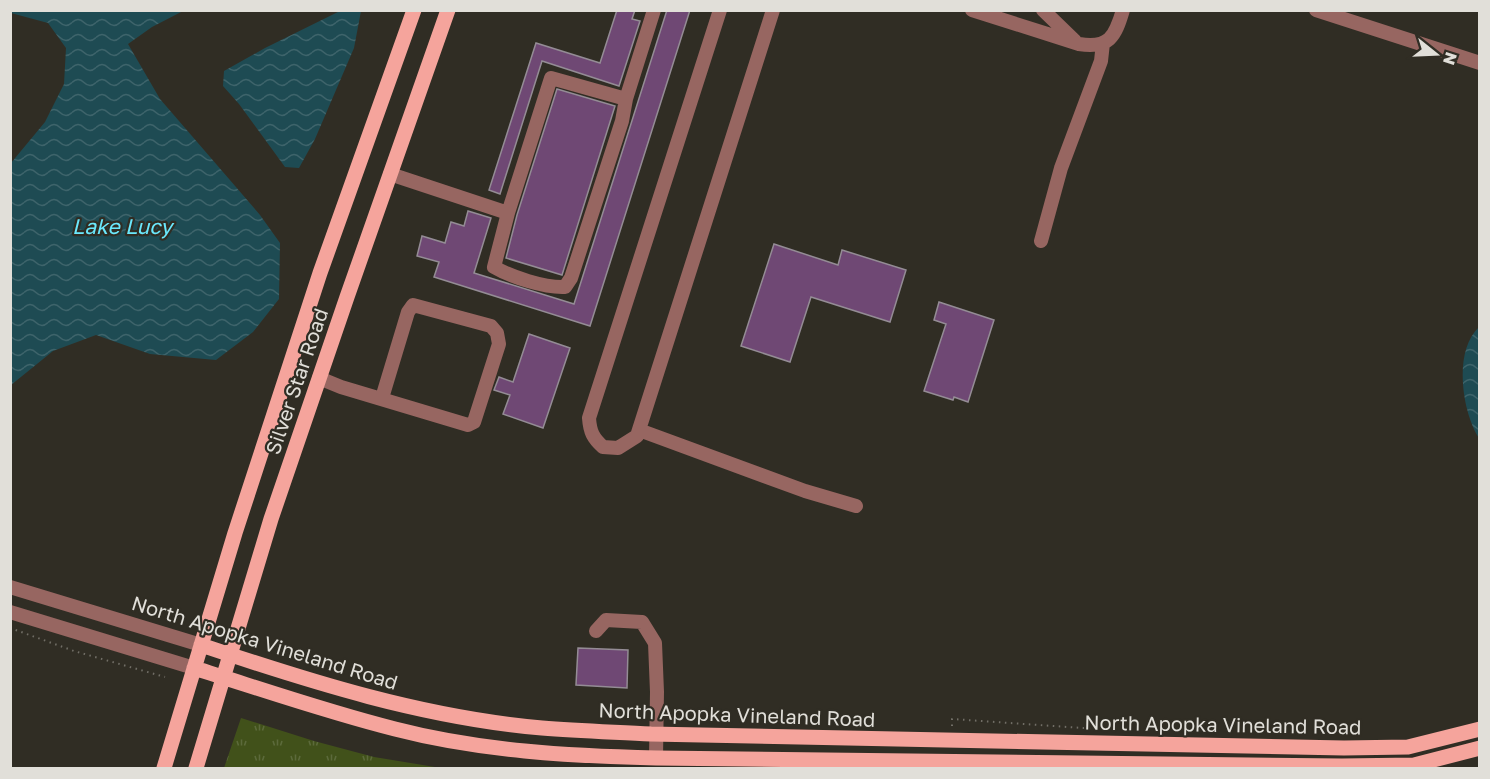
<svg xmlns="http://www.w3.org/2000/svg" width="1490" height="779" font-family="'Golos Text',sans-serif">
<defs>
<pattern id="park-tufts" width="24" height="20" patternUnits="userSpaceOnUse" patternTransform="scale(1.5)"><rect width="24" height="20" fill="#41511a"/><path d="M3 7l-1-3M5 7V3M7 7l1-3M15 17l-1-3M17 17v-4M19 17l1-3" fill="none" stroke="#5c6a3b"/></pattern>
<pattern id="water-waves" width="16" height="10" patternUnits="userSpaceOnUse" patternTransform="scale(1.5)"><rect width="16" height="10" fill="#1e4b53"/><path d="M0 5q4-4 8 0t8 0" fill="none" stroke="#3e646b"/></pattern>
</defs>
<rect width="100%" height="100%" fill="#302d24"/>
<path fill="url(#park-tufts)" d="M 241,718 L 314,741 L 374,757 L 441,768 L 224,768 Z"/>
<path fill="url(#water-waves)" d="M 342,10 L 361,11 L 354,48 L 315,139 L 299,168 L 285,167 L 239,104 L 223,86 L 224,71 L 265,48 Z
M 10,11 L 183,11 L 152,27 L 128,44 L 160,99 L 260,215 L 280,243 L 279,299 L 253,332 L 216,360 L 150,354 L 96,335 L 53,351 L 11,385 L 11,163 L 45,122 L 64,84 L 66,48 L 48,23 L 11,13 Z
M 1479,327 L 1479,438 C 1462,412 1453,351 1479,327 Z"/>
<path fill="#6f4874" stroke="#948c95" stroke-width="1.5" d="M 617,10 L 635,10 L 632,19 L 640,21 L 619,86 L 542,61 L 500,194 L 489,190 L 536,43 L 600,63 Z
M 667,10 L 690,10 L 590,326 L 434,277 L 439,262 L 417,256 L 422,236 L 445,243 L 451,222 L 464,226 L 468,211 L 491,218 L 474,273 L 574,304 Z
M 557,89 L 615,106 L 562,275 L 506,258 L 517,215 Z
M 774,244 L 838,265 L 842,250 L 906,270 L 890,322 L 811,297 L 790,362 L 741,346 Z
M 939,302 L 994,320 L 968,402 L 954,397 L 953,400 L 924,391 L 946,324 L 934,320 Z
M 529,334 L 570,348 L 543,428 L 503,414 L 510,395 L 494,390 L 499,377 L 513,382 Z
M 578,648 L 628,650 L 627,688 L 576,685 Z"/>
<g fill="none" stroke-linecap="round" stroke-linejoin="round">
<path stroke="#716e66" stroke-width="2" stroke-dasharray="1.5 4.5" stroke-linecap="butt" d="M 10,628 L 74,651 L 165,677
M 952,726 L 952,719 L 1097,729"/>
<path stroke="#976661" stroke-width="14" d="M 720,10 L 589,418 C 590,432 593,438 603,447 L 618,448 L 637,436 L 773,10
M 972,10 L 1079,44 C 1109,49 1115,37 1123,10
M 1043,10 L 1075,41
M 1316,10 L 1480,63
M 390,174 L 508,213 L 551,78 L 626,99 L 654,10
M 508,213 L 494,267 C 511,277 545,288 565,287 L 571,278 L 622,121 L 626,99
M 1041,241 L 1061,168 L 1101,61 L 1103,43
M 319,378 L 341,387 L 468,425 L 474,422 L 499,344 L 497,333 L 491,326 L 413,305 L 408,312 L 382,398
M 639,430 L 805,491 L 856,506
M 10,587 L 201,645
M 10,612 L 194,668
M 596,631 L 606,620 L 642,622 L 655,643 L 657,692 L 656,758"/>
<path stroke="#f5a49c" stroke-width="15" d="M 201,645 C 311,682 425,718 542,728 C 578,731 615,732 651,734 L 1344,748 L 1408,747 L 1480,729
M 194,668 C 261,689 327,712 395,729 C 480,751 569,756 656,758 L 1342,766 L 1414,765 L 1480,748
M 164,768 L 235,533 L 320,273 L 414,10
M 196,768 L 271,519 L 347,297 L 448,10"/>
</g>
<g text-anchor="middle" dominant-baseline="central" stroke-width="4.5" stroke-linejoin="round" paint-order="stroke">
<g font-size="20" fill="#e1dfd9" stroke="#302d24">
<text transform="translate(296 381) rotate(-71)">Silver Star Road</text>
<text transform="translate(265 642) rotate(17)">North Apopka Vineland Road</text>
<text transform="translate(737 714) rotate(2)">North Apopka Vineland Road</text>
<text transform="translate(1223 724) rotate(1)">North Apopka Vineland Road</text>
</g>
<g font-size="21" font-style="italic" fill="#6ae8fc" stroke="#302d24">
<text x="122" y="226">Lake Lucy</text>
</g>
</g>
<rect width="1490" height="779" fill="none" stroke="#e1dfd9" stroke-width="24"/>
<g transform="translate(1436 54) rotate(108)" stroke="#302d24" stroke-width="4.5" paint-order="stroke">
<path d="M0-4.5L10 22L0 15L-10 22Z" fill="#e1dfd9"/>
<text y="-9" font-size="16" font-weight="bold" text-anchor="middle" fill="#e1dfd9">N</text>
</g>
</svg>
